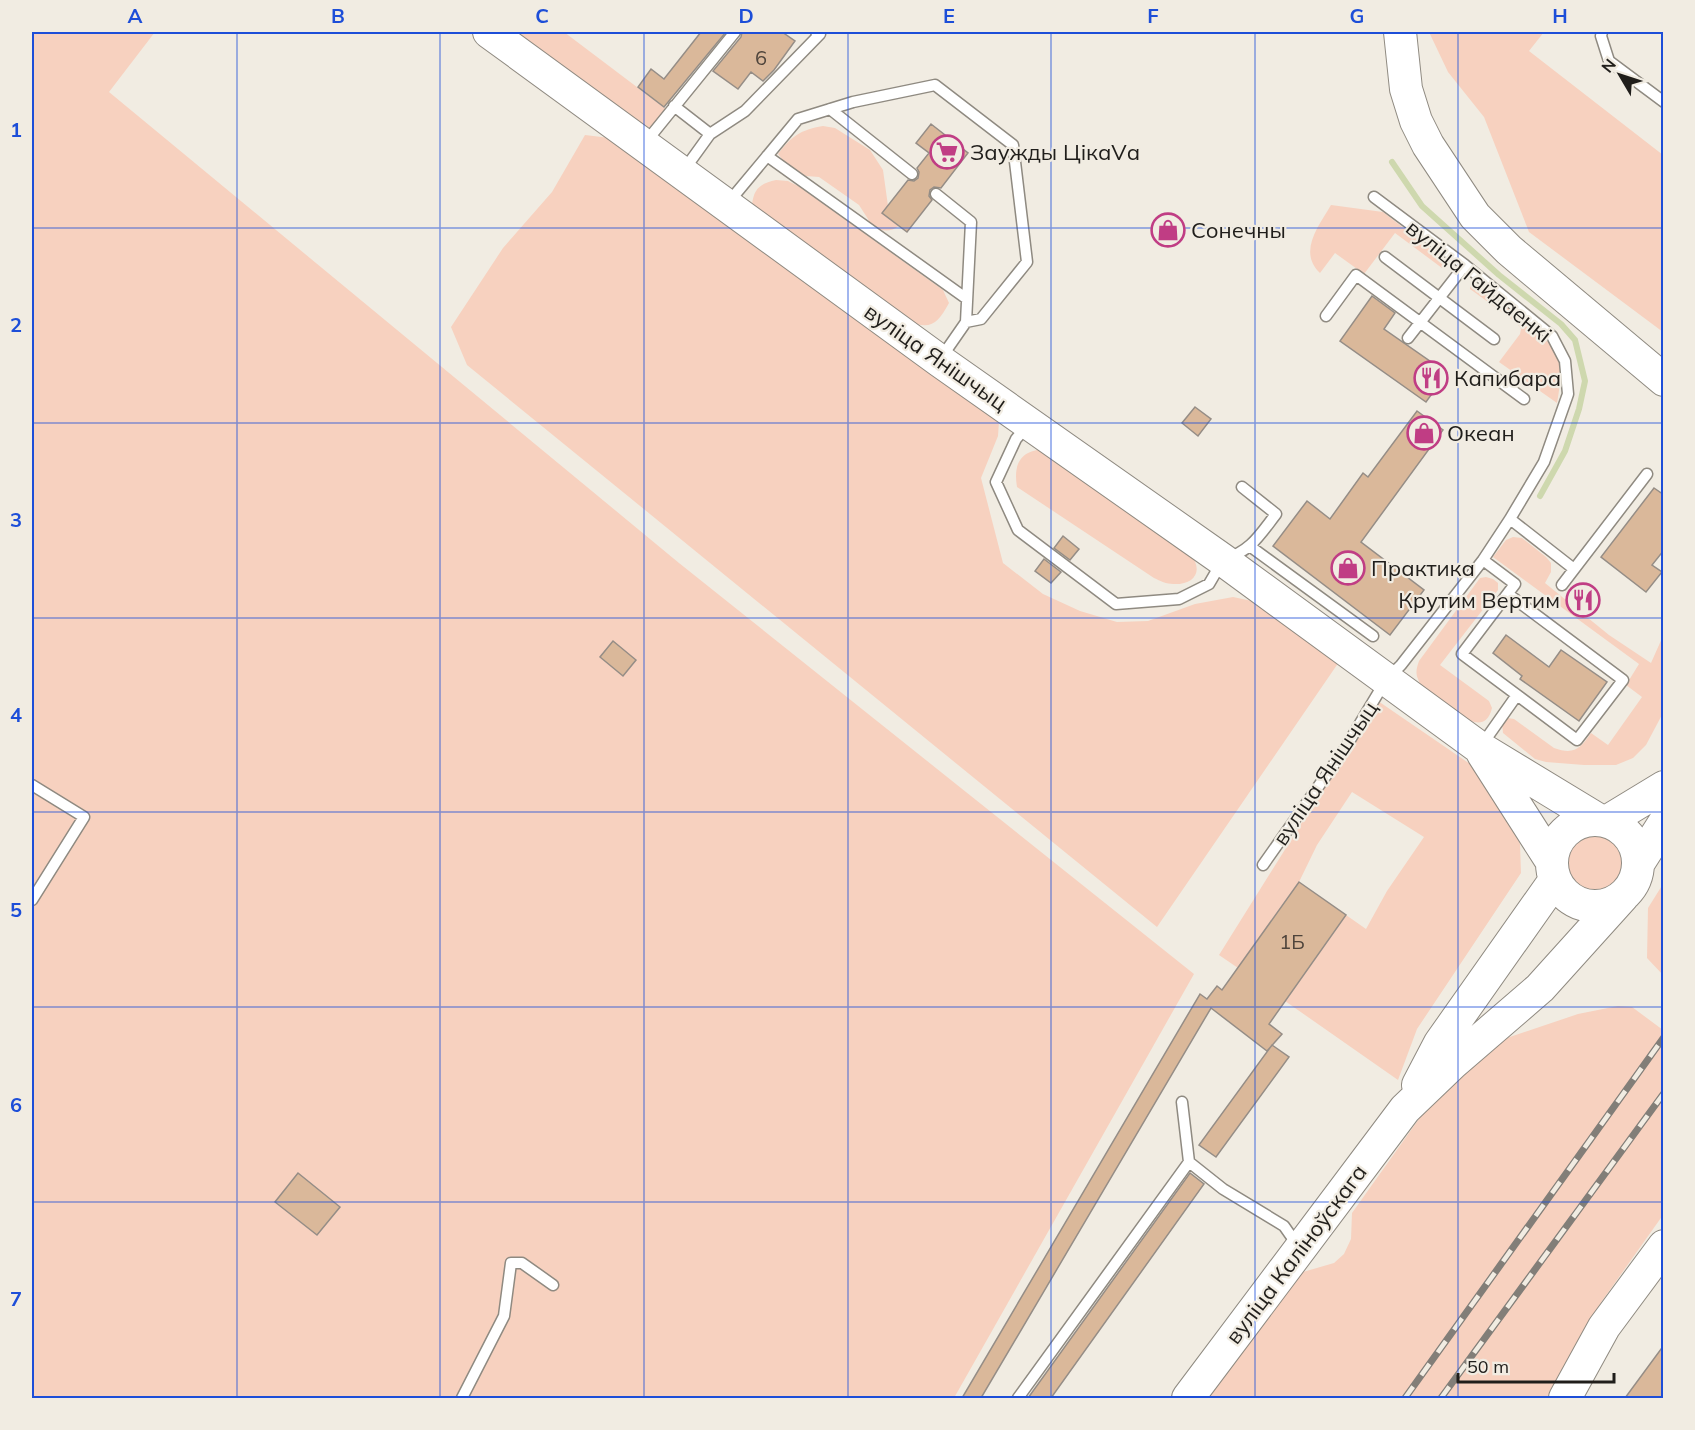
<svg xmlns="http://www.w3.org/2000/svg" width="1695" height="1430" font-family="Mulish,sans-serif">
<rect width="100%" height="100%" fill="#f1ece2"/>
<path fill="#f7d1bf" d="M 32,32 L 155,32 L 109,92 L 679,563 L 1194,974 L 954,1398 L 32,1398 Z
M 500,32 L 564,32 L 666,109 L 653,126 L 644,128 Z
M 1429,32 L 1544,32 L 1529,51 L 1663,155 L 1663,332 L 1529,232 L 1484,117 L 1448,72 Z
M 823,126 L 835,128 L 870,150 L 883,170 L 888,206 L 899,226 C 889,233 882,231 871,226 L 868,219 L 859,205 L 819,177 L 806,176 L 785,163 L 778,154 C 792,136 800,130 823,126 Z
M 585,135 L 618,139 L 999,421 L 998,436 L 981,478 L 1003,563 L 1043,594 L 1080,611 L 1117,622 L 1148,621 L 1195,604 L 1233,597 L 1252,601 L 1341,659 L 1157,927 L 467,365 L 451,327 L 503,248 L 552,192 Z
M 776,180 L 788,181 L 800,187 L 943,290 L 949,303 C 938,323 931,331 908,321 L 752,205 C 754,188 760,184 776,180 Z
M 1331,205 L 1383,212 L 1445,260 L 1445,265 L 1442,268 L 1395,233 L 1364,274 L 1335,253 L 1320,273 C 1298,252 1318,227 1331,205 Z
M 1471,282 C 1490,295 1546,334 1555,351 C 1563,366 1560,387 1557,403 L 1499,362 L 1520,334 L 1521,329 L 1517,323 L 1470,289 Z
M 1037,450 L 1044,452 L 1190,554 C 1204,570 1195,585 1173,584 C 1167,584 1160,581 1154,578 L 1017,487 C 1014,469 1017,454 1037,450 Z
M 1513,537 L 1522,538 L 1546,557 L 1551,563 L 1551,572 L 1545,583 L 1609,635 L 1651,663 L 1663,636 L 1663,713 L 1646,745 L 1633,758 L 1616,765 L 1584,765 L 1546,762 L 1535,759 L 1503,733 L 1502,723 L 1508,718 L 1514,719 L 1554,748 C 1574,755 1580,749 1591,733 L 1608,745 L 1642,697 L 1626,685 L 1639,664 L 1493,557 L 1506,540 Z
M 1486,577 L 1493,579 L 1498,583 L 1498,590 L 1440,665 L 1489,701 L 1492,708 C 1485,737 1459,715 1445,704 C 1436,698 1421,690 1418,679 C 1415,672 1417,667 1419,661 L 1480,578 Z
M 1378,701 L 1473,766 L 1505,807 L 1520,844 L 1521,873 L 1417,1029 L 1398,1080 L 1285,1001 L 1346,915 L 1366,929 L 1387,891 L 1424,837 L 1352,792 L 1317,845 L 1299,882 L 1238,968 L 1219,955 Z
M 1584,826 C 1593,828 1608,828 1616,833 C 1630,840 1634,867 1627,879 C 1624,884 1618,888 1613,891 C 1593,905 1581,902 1564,886 C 1561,856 1551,840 1584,826 Z
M 1663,884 L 1663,975 L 1647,958 L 1648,908 Z
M 1618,1006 L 1632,1007 L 1663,1030 L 1663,1215 L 1602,1301 L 1547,1398 L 1205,1398 L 1289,1288 L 1303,1272 L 1334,1263 L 1344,1254 L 1351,1239 L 1352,1213 L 1436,1095 L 1501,1040 L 1578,1014 Z"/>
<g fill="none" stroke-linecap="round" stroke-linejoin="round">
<path stroke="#ced8ae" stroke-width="6" d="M 1392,162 L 1422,206 L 1499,275 L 1561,324 L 1575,340 L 1585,381 L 1579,409 L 1565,451 L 1540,496"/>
</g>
<path fill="#dab89a" stroke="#958d86" stroke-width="1.5" d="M 701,32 L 726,32 L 664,107 L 638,87 L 651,69 L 664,79 Z
M 742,32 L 782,32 L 795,41 L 774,70 L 763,81 L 751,72 L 738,89 L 713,71 L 741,37 Z
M 931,124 L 968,153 L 941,188 L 934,187 L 930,190 L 929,196 L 932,200 L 907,232 L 882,213 L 908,180 L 914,181 L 918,178 L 919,172 L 917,168 L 929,153 L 916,143 Z
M 1372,296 L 1395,313 L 1384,329 L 1447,373 L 1426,402 L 1340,341 Z
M 1195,407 L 1211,419 L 1198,436 L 1182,423 Z
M 1417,411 L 1443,430 L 1361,542 L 1424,590 L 1390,635 L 1273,546 L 1307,501 L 1330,519 L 1363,473 L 1368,477 Z
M 1654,488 L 1664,495 L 1664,550 L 1652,565 L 1662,572 L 1646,592 L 1601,557 Z
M 1063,536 L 1079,549 L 1070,560 L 1054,548 Z
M 1044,559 L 1061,572 L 1051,583 L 1035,571 Z
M 1506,635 L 1549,667 L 1561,650 L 1607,682 L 1579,721 L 1520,679 L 1522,676 L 1493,653 Z
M 613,641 L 636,660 L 623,676 L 600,657 Z
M 1299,882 L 1346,915 L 1269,1024 L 1282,1034 L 1267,1051 L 1211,1008 L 981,1398 L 962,1398 L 1200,994 L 1207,999 L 1217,986 L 1222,990 Z
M 1272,1045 L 1289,1057 L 1216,1157 L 1199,1145 Z
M 298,1173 L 340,1207 L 317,1235 L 275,1202 Z
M 1190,1173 L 1204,1184 L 1051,1398 L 1028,1398 Z
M 1664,1345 L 1664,1398 L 1625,1398 Z"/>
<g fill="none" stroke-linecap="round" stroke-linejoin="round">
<defs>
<path id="lane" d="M 1602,32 L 1601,36 L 1609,61 L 1664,102
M 674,106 L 710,134
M 830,109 L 912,174
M 645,143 L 735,32
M 767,156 L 967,299
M 684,170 L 710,134 L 745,111 L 820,34 L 816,32
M 936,194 L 971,222 L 966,322 L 941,358
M 728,203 L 798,119 L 853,102 L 935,85 L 1013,145 L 1027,262 L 981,319 L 966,322
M 1385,257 L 1494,339
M 1326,316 L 1356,275 L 1524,399
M 1408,338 L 1465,265
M 1028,425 L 1016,439 L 996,482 L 1018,530 L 1116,604 L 1179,599 L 1209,584 L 1223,560 C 1251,551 1259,536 1276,514 L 1242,487
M 1510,519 L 1574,569
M 1251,547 L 1373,636
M 1562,585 L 1647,474
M 1508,594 L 1623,680 L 1577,740 L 1517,695
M 1481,746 L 1517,695 L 1462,654 L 1515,584 L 1483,560
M 32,785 L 84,817 L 32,900
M 1263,865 L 1344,750 L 1386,680 L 1401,665 L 1483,560 L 1510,519 L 1544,462 L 1568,394 L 1565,361 L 1552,336 L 1465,265 L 1374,197
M 1189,1162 L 1223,1189 L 1284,1226 L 1298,1246
M 462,1398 L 504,1316 L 511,1263 L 522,1263 L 553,1285
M 1018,1398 L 1189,1162 L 1182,1102"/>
<path id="secondary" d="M 489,32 L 940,361 L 1223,560 L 1480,748 L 1597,819
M 1400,32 L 1406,89 L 1416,121 L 1428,145 L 1475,216 L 1509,250 L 1664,380
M 1483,754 L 1552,862
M1552 863a43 43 0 1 1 86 0a43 43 0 1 1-86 0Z
M 1608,821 L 1664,787
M 1638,864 L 1664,823
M 1418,1085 L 1440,1043 L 1555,880
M 1188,1398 L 1405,1109 L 1452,1064 L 1540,988 L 1623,896
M 1565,1398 L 1604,1327 L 1664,1246"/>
</defs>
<use href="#lane" stroke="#8f8a81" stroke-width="13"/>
<use href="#secondary" stroke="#8f8a81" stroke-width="34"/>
<use href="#lane" stroke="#fff" stroke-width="10"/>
<use href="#secondary" stroke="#fff" stroke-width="32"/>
<defs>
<path id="rail" d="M 1405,1398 L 1664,1037
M 1441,1398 L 1664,1093"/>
</defs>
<use href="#rail" stroke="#827e78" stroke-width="7"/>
<use href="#rail" stroke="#f1ece2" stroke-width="4.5" stroke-dasharray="14" stroke-linecap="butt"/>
</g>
<path fill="none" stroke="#1d4ed8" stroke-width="1.5" stroke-opacity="0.55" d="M 237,32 L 237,1398M 440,32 L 440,1398M 644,32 L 644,1398M 848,32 L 848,1398M 1051,32 L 1051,1398M 1255,32 L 1255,1398M 1458,32 L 1458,1398M 32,228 L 1664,228M 32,423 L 1664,423M 32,618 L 1664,618M 32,812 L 1664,812M 32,1007 L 1664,1007M 32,1202 L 1664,1202"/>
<defs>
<symbol id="supermarket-ring" viewBox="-11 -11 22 22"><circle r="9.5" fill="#f1ece2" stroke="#c03d84" stroke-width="1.5"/><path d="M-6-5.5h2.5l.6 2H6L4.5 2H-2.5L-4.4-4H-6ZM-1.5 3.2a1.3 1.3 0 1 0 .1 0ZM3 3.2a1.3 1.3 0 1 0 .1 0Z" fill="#c03d84"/></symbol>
<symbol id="shop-ring" viewBox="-11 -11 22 22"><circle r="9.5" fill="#f1ece2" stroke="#c03d84" stroke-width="1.5"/><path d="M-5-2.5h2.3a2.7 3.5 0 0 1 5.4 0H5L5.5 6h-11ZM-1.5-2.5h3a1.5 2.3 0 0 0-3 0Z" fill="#c03d84"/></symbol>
<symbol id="restaurant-ring" viewBox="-11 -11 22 22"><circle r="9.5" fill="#f1ece2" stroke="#c03d84" stroke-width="1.5"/><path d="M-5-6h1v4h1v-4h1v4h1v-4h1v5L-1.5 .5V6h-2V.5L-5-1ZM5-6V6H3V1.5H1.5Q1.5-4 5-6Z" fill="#c03d84"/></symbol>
</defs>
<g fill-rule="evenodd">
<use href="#supermarket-ring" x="928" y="133" width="38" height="38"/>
<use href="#shop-ring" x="1149" y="211" width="38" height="38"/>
<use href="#restaurant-ring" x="1412" y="359" width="38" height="38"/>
<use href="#shop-ring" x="1405" y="414" width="38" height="38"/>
<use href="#shop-ring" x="1329" y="549" width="38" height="38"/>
<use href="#restaurant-ring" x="1564" y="581" width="38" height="38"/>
</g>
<g text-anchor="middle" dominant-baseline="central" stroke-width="4.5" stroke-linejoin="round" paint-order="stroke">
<g font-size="20" fill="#4e443b">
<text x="761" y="57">6</text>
<text x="1292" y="941">1Б</text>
</g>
<g font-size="22" fill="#201e1b" stroke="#f1ece2" text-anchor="start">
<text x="970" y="152">Заужды ЦікаVа</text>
<text x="1191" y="230">Сонечны</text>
<text x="1454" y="378">Капибара</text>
<text x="1447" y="433">Океан</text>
<text x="1371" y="568">Практика</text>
<text x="1560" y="600" text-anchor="end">Крутим Вертим</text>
</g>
<g font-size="22" fill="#201e1b" stroke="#f1ece2">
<text transform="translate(1479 281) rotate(39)">вуліца Гайдаенкі</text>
<text transform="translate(936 357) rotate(35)">вуліца Янішчыц</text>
<text transform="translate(1325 773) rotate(-56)">вуліца Янішчыц</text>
<text transform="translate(1296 1254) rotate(-53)">вуліца Каліноўскага</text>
</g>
</g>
<rect width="1695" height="1430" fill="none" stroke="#f1ece2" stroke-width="66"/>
<g transform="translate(1620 75) rotate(309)" stroke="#f1ece2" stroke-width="4.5" paint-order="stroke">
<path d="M0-4.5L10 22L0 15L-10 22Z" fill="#201e1b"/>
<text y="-9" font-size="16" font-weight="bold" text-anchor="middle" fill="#201e1b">N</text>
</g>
<path d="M1458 1373v9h156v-9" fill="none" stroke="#201e1b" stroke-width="3"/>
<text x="1467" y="1373" font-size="18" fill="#201e1b" stroke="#f1ece2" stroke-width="4.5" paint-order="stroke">50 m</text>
<rect x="33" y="33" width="1629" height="1364" fill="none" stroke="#1d4ed8" stroke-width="2"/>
<g font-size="20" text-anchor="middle" font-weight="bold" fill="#1d4ed8">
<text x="135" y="23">A</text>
<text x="338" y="23">B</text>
<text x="542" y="23">C</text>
<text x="746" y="23">D</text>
<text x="949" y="23">E</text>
<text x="1153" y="23">F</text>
<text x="1357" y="23">G</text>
<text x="1560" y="23">H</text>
<text x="16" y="137">1</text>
<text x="16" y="332">2</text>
<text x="16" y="527">3</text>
<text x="16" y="722">4</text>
<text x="16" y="917">5</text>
<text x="16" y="1112">6</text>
<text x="16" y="1306">7</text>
</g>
</svg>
